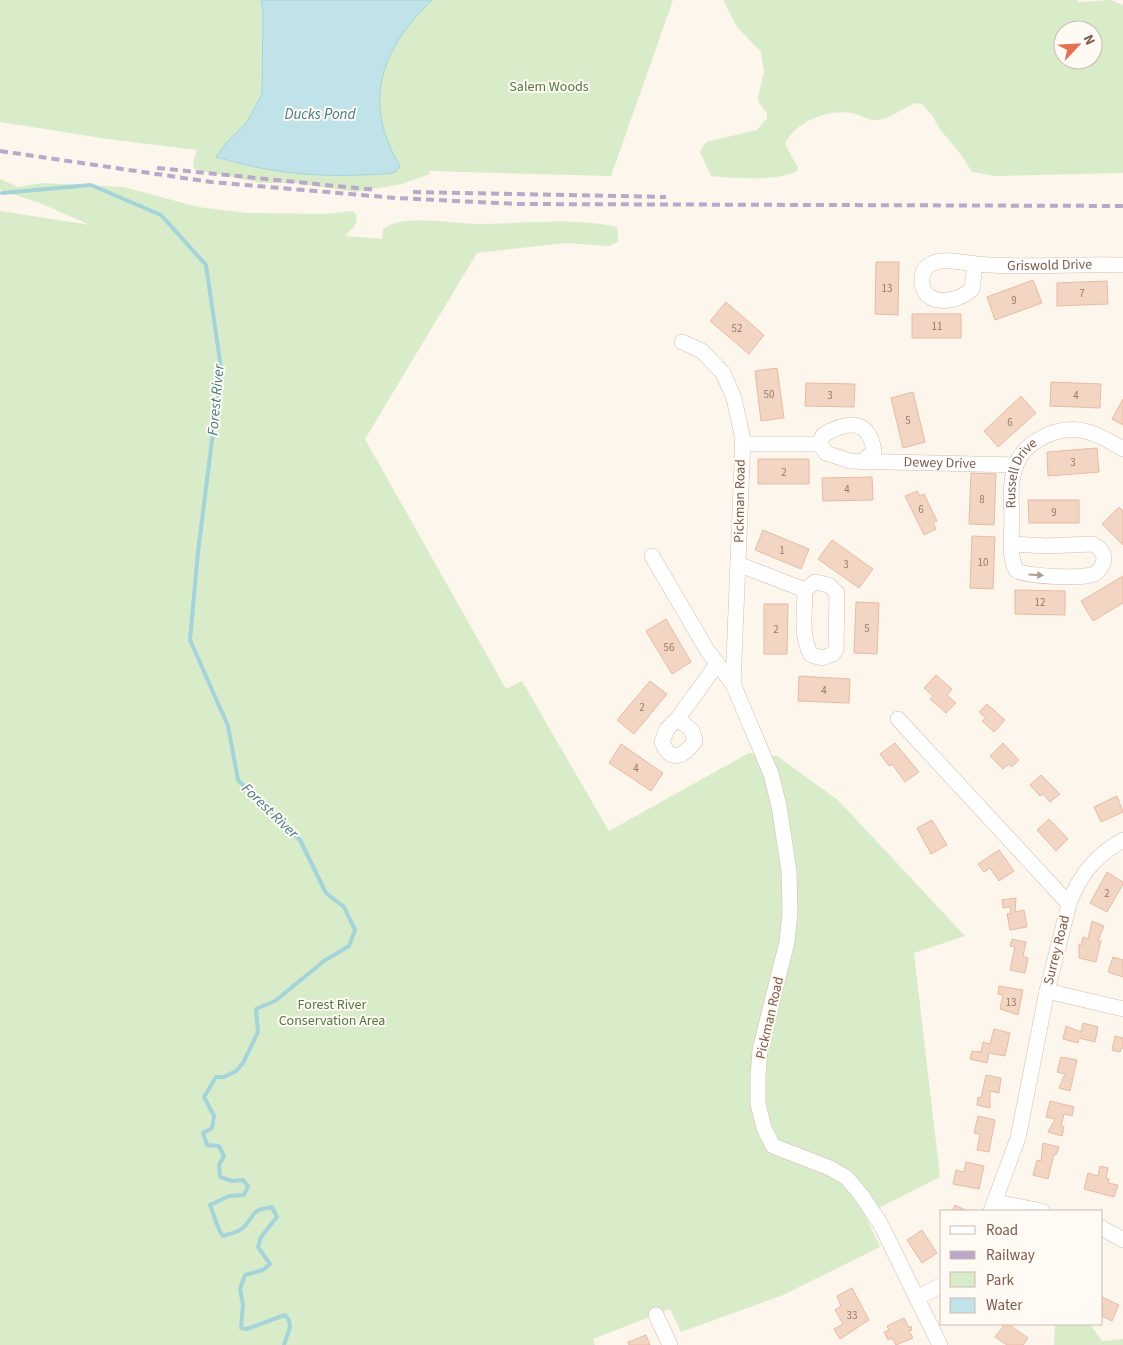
<svg xmlns="http://www.w3.org/2000/svg" width="1123" height="1345" font-family="'Source Sans 3',sans-serif">
<rect width="100%" height="100%" fill="#fdf6ec"/>
<path fill="#d8ecc9" fill-rule="evenodd" d="M 0,0 L 673,0 L 611,176 L 429,171 L 430,174 L 402,184 L 355,192 L 295,183 L 261,183 L 194,169 L 193,162 L 197,150 L 108,139 L 0,122 ZM 217,158 L 392,173 C 333,176 274,175 217,158 Z
M 723,0 L 1077,0 L 1078,2 L 1111,0 L 1123,5 L 1123,173 L 995,176 L 972,172 L 962,156 L 939,128 L 932,115 L 922,104 L 916,103 C 902,108 891,119 877,120 C 867,121 861,114 851,113 C 827,109 795,122 785,144 L 798,168 L 797,171 C 775,182 736,178 711,176 L 700,152 L 706,142 L 757,130 L 767,118 L 767,113 L 759,103 L 758,97 L 764,72 L 761,52 L 737,27 ZM 1063,30 L 1093,30 L 1093,60 L 1063,60 Z
M 0,179 L 18,187 L 42,183 L 124,187 L 198,207 L 247,213 L 326,214 L 352,211 L 356,214 C 359,225 352,229 345,236 L 382,239 L 383,229 C 404,213 451,224 477,224 C 525,224 569,217 617,227 L 618,242 L 609,246 L 565,243 L 477,253 L 365,439 L 506,689 L 522,681 L 609,831 L 749,753 L 777,756 L 839,801 L 965,936 L 914,953 L 940,1177 L 865,1215 L 880,1247 L 783,1295 L 681,1332 L 670,1309 L 593,1339 L 595,1345 L 0,1345 L 0,211 L 90,225 L 40,203 L 0,190 Z
M 1055,1324 L 1090,1324 L 1102,1341 L 1123,1339 L 1123,1345 L 1054,1345 Z"/>
<path fill="#bfe3e8" stroke="#a5d3da" d="M 261,0 L 432,0 C 382,48 361,101 400,166 L 396,172 C 386,175 373,174 362,175 C 310,177 266,172 216,157 L 227,142 L 247,122 L 262,94 L 263,13 Z"/>
<g fill="none" stroke-linecap="round" stroke-linejoin="round">
<path stroke="#a5d3da" stroke-width="4" d="M 2,193 L 91,185 L 161,215 L 206,265 L 221,368 L 198,552 L 190,640 L 228,726 L 238,780 L 300,840 L 326,893 L 344,907 L 355,930 L 349,946 L 324,961 L 275,1001 L 256,1009 L 258,1032 L 243,1063 L 236,1071 L 224,1077 L 216,1077 L 204,1097 L 214,1116 L 212,1128 L 203,1133 L 207,1145 L 219,1146 L 224,1156 L 219,1165 L 220,1177 L 232,1181 L 243,1180 L 248,1186 L 244,1195 L 229,1196 L 210,1205 C 215,1216 216,1227 223,1236 C 229,1234 238,1232 243,1228 C 257,1215 247,1211 272,1207 L 277,1217 L 261,1237 L 258,1247 L 270,1264 L 263,1270 L 245,1275 L 240,1289 L 243,1305 L 241,1328 L 247,1329 L 285,1315 C 295,1325 287,1333 284,1345"/>
</g>
<path fill="#f3d5c3" stroke="#e6bba3" d="M 876,262 L 899,262 L 898,315 L 875,314 Z
M 1033,280 L 1042,303 L 995,320 L 987,297 Z
M 1107,281 L 1108,304 L 1057,306 L 1057,283 Z
M 726,302 L 764,335 L 749,354 L 710,321 Z
M 912,314 L 961,314 L 961,338 L 912,338 Z
M 777,368 L 784,418 L 761,421 L 755,371 Z
M 1051,382 L 1101,384 L 1100,408 L 1050,406 Z
M 806,383 L 855,384 L 854,407 L 805,406 Z
M 913,392 L 925,442 L 903,448 L 891,398 Z
M 1021,396 L 1036,413 L 998,447 L 984,431 Z
M 1123,399 L 1123,425 L 1112,419 Z
M 1097,448 L 1099,472 L 1048,476 L 1047,452 Z
M 758,459 L 809,459 L 809,484 L 758,484 Z
M 971,473 L 996,474 L 994,525 L 969,524 Z
M 872,477 L 873,500 L 823,501 L 822,478 Z
M 917,491 L 920,496 L 924,494 L 937,521 L 933,523 L 936,529 L 924,535 L 905,496 Z
M 1028,500 L 1079,500 L 1079,523 L 1029,523 Z
M 1119,507 L 1123,511 L 1123,545 L 1102,524 Z
M 763,530 L 809,549 L 801,569 L 755,550 Z
M 972,536 L 995,537 L 993,589 L 970,588 Z
M 832,540 L 873,569 L 859,588 L 818,559 Z
M 1123,576 L 1123,603 L 1093,621 L 1081,601 Z
M 1015,590 L 1065,591 L 1065,615 L 1015,614 Z
M 856,602 L 879,603 L 877,654 L 854,653 Z
M 764,604 L 788,604 L 787,654 L 764,654 Z
M 666,619 L 691,662 L 672,674 L 646,631 Z
M 936,675 L 952,689 L 947,695 L 956,703 L 946,713 L 930,699 L 933,696 L 924,688 Z
M 799,676 L 850,679 L 849,703 L 798,701 Z
M 650,681 L 667,694 L 634,734 L 617,720 Z
M 987,704 L 1005,720 L 994,732 L 982,721 L 986,718 L 979,712 Z
M 895,743 L 919,772 L 905,782 L 892,764 L 889,766 L 880,754 Z
M 1003,743 L 1019,760 L 1012,767 L 1009,764 L 1003,769 L 990,756 Z
M 621,744 L 663,773 L 651,791 L 609,763 Z
M 1041,775 L 1060,794 L 1050,802 L 1043,794 L 1040,796 L 1030,785 Z
M 1117,796 L 1123,812 L 1101,822 L 1094,807 Z
M 1049,819 L 1068,839 L 1056,851 L 1037,830 Z
M 932,820 L 947,845 L 931,854 L 917,828 Z
M 999,850 L 1014,871 L 999,881 L 990,868 L 984,872 L 978,864 Z
M 1107,872 L 1123,882 L 1123,884 L 1107,912 L 1090,903 Z
M 1016,898 L 1015,912 L 1024,910 L 1027,927 L 1010,930 L 1007,914 L 1011,913 L 1010,907 L 1003,908 L 1002,900 Z
M 1092,921 L 1104,926 L 1098,941 L 1101,941 L 1096,962 L 1079,958 L 1079,944 L 1081,945 L 1083,937 L 1088,939 Z
M 1012,939 L 1026,942 L 1023,956 L 1028,958 L 1025,973 L 1010,970 L 1015,947 L 1010,946 Z
M 1113,957 L 1123,960 L 1123,977 L 1108,972 Z
M 999,986 L 1023,990 L 1018,1015 L 1000,1009 L 1003,995 L 998,994 Z
M 1083,1023 L 1098,1027 L 1095,1042 L 1079,1038 L 1078,1043 L 1063,1039 L 1066,1026 L 1081,1032 Z
M 994,1029 L 1010,1033 L 1005,1056 L 989,1053 L 987,1063 L 970,1059 L 972,1051 L 981,1052 L 983,1042 L 990,1044 Z
M 1115,1036 L 1123,1038 L 1123,1049 L 1121,1048 L 1120,1052 L 1112,1050 Z
M 1061,1057 L 1077,1060 L 1070,1091 L 1059,1088 L 1065,1074 L 1057,1072 Z
M 986,1075 L 1001,1078 L 999,1093 L 990,1091 L 990,1108 L 977,1105 L 978,1097 L 981,1098 Z
M 1050,1101 L 1074,1107 L 1072,1116 L 1064,1114 L 1061,1126 L 1064,1127 L 1062,1136 L 1048,1132 L 1055,1119 L 1046,1117 Z
M 978,1116 L 995,1120 L 989,1152 L 977,1150 L 980,1134 L 974,1133 Z
M 1043,1143 L 1059,1147 L 1056,1155 L 1054,1154 L 1048,1179 L 1033,1175 L 1037,1160 L 1041,1161 Z
M 966,1162 L 984,1166 L 979,1189 L 953,1184 L 956,1170 L 964,1172 Z
M 1100,1166 L 1108,1168 L 1106,1178 L 1109,1179 L 1108,1183 L 1118,1185 L 1114,1197 L 1084,1189 L 1088,1173 L 1098,1176 Z
M 955,1205 L 967,1211 L 952,1211 Z
M 922,1230 L 937,1253 L 922,1263 L 907,1240 Z
M 852,1288 L 869,1320 L 840,1339 L 834,1329 L 843,1324 L 835,1310 L 841,1306 L 837,1296 Z
M 1102,1297 L 1119,1305 L 1112,1321 L 1102,1316 Z
M 904,1318 L 909,1328 L 911,1326 L 912,1330 L 909,1331 L 913,1338 L 896,1345 L 892,1338 L 888,1340 L 884,1332 L 889,1330 L 887,1326 Z
M 1005,1324 L 1008,1324 L 1028,1338 L 1023,1345 L 1007,1345 L 995,1337 Z
M 646,1335 L 650,1345 L 629,1345 L 628,1342 Z"/>
<g fill="none" stroke-linecap="round" stroke-linejoin="round">
<defs>
<g id="minor">
<path id="s1" d="M 975,264 L 972,289 C 962,298 944,305 930,297 C 920,291 919,273 928,266 C 941,256 962,263 977,264 C 1025,269 1075,263 1123,265"/>
<path d="M 682,342 L 702,351 L 723,373 L 734,398 L 743,440 L 733,684"/>
<path id="s2" d="M 742,444 L 820,444 L 826,453 L 850,461 L 1016,465"/>
<path d="M 820,444 L 823,435 C 847,421 869,418 874,451 L 862,462"/>
<path id="s3" d="M 1011,544 L 1046,546 L 1092,544 C 1098,546 1103,551 1104,558 C 1104,564 1100,571 1094,574 C 1084,579 1026,577 1016,570 C 1008,553 1012,536 1012,517 C 1011,501 1010,484 1015,468 C 1023,441 1058,425 1085,431 C 1098,434 1111,442 1123,449"/>
<path d="M 652,556 L 707,650 L 733,684 L 771,774 L 779,806 L 789,871 L 790,912 L 787,942 L 760,1050 L 758,1076 L 758,1104 L 764,1128 L 773,1146 L 830,1168 L 847,1178 L 862,1196 L 880,1223 L 940,1345"/>
<path d="M 738,564 L 805,590"/>
<path d="M 815,582 L 829,585 L 837,593 L 836,649 L 833,654 L 822,658 L 811,655 C 800,635 805,612 805,590 Z"/>
<path d="M 678,718 L 692,731 L 695,741 C 684,756 671,764 662,742 L 667,729 L 678,718 L 717,664"/>
<path d="M 898,719 L 1069,904 L 1047,991 L 1018,1138 L 991,1211"/>
<path d="M 1069,904 C 1079,875 1096,855 1123,840"/>
<path d="M 1047,991 L 1123,1009"/>
<path d="M 996,1202 L 1042,1211"/>
<path d="M 1102,1228 L 1123,1240"/>
<path d="M 917,1298 L 942,1285"/>
<path d="M 656,1315 L 670,1345"/>
</g>
</defs>
<use href="#minor" stroke="#d1beb0" stroke-width="16"/>
<use href="#minor" stroke="#fff" stroke-width="15"/>
<path stroke="#b9a8c9" stroke-width="4" stroke-dasharray="8 5" stroke-linecap="butt" d="M 0,151 L 211,182 L 396,198 L 518,204 L 1123,206
M 157,168 L 376,190
M 413,192 L 666,197"/>
</g>
<defs><path id="oneway-solid" d="M-6-.8H1V-3.2L6.5 0L1 3.2V.8H-6Z" transform="scale(1.25)"/></defs>
<use fill="#af9d94" href="#oneway-solid" transform="translate(1036 575) rotate(3)"/>
<g text-anchor="middle" dominant-baseline="central" stroke-width="4" stroke-linejoin="round" paint-order="stroke">
<g font-size="11" fill="#987a6a">
<text x="887" y="288">13</text>
<text x="1082" y="293">7</text>
<text x="1014" y="300">9</text>
<text x="937" y="326">11</text>
<text x="737" y="328">52</text>
<text x="769" y="394">50</text>
<text x="830" y="395">3</text>
<text x="1076" y="395">4</text>
<text x="908" y="420">5</text>
<text x="1010" y="422">6</text>
<text x="1073" y="462">3</text>
<text x="784" y="472">2</text>
<text x="847" y="489">4</text>
<text x="982" y="499">8</text>
<text x="921" y="509">6</text>
<text x="1054" y="512">9</text>
<text x="782" y="550">1</text>
<text x="983" y="562">10</text>
<text x="846" y="564">3</text>
<text x="1040" y="602">12</text>
<text x="867" y="628">5</text>
<text x="776" y="629">2</text>
<text x="669" y="647">56</text>
<text x="824" y="690">4</text>
<text x="642" y="707">2</text>
<text x="636" y="768">4</text>
<text x="1107" y="893">2</text>
<text x="1011" y="1002">13</text>
<text x="852" y="1315">33</text>
</g>
<g font-size="14" fill="#537a41" stroke="#fffaf3">
<text x="549" y="87">Salem Woods</text>
<text x="332" y="1005">Forest River<tspan x="332" dy="16">Conservation Area</tspan></text>
</g>
<g font-size="14" fill="#7a5c4d" stroke="#fffaf3">
<text stroke="none"><textPath href="#s1" startOffset="229">Griswold Drive</textPath></text>
<text stroke="none"><textPath href="#s2" startOffset="204">Dewey Drive</textPath></text>
<text stroke="none"><textPath href="#s3" startOffset="299">Russell Drive</textPath></text>
<text transform="translate(740 501) rotate(-89)">Pickman Road</text>
<text transform="translate(1057 950) rotate(-76)">Surrey Road</text>
<text transform="translate(770 1018) rotate(-77)">Pickman Road</text>
</g>
<g font-size="15" font-style="italic" fill="#437c86" stroke="#fffaf3">
<text x="320" y="114">Ducks Pond</text>
<text transform="translate(216 400) rotate(-85)">Forest River</text>
<text transform="translate(270 811) rotate(44)">Forest River</text>
</g>
</g>
<rect x="940" y="1210" width="162" height="115" fill="#fffaf3" stroke="#cabbb1"/>
<rect x="950" y="1226" width="25" height="8" fill="#ffffff" stroke="#cabbb1"/>
<text x="986" y="1235" font-size="15" fill="#7a5c4d">Road</text>
<rect x="950" y="1251" width="25" height="8" fill="#b9a8c9" stroke="#cabbb1"/>
<text x="986" y="1260" font-size="15" fill="#7a5c4d">Railway</text>
<rect x="950" y="1272" width="25" height="15" fill="#d8ecc9" stroke="#cabbb1"/>
<text x="986" y="1285" font-size="15" fill="#7a5c4d">Park</text>
<rect x="950" y="1298" width="25" height="15" fill="#bfe3e8" stroke="#cabbb1"/>
<text x="986" y="1310" font-size="15" fill="#7a5c4d">Water</text>
<g transform="translate(1078 45) rotate(65)"><circle r="24" fill="#fffaf3" stroke="#cabbb1"/>
<path d="M0-4L9 19L0 12L-9 19Z" fill="#e76f51"/>
<text y="-8" font-size="14" font-weight="bold" text-anchor="middle" fill="#7a5c4d">N</text>
</g>
</svg>
